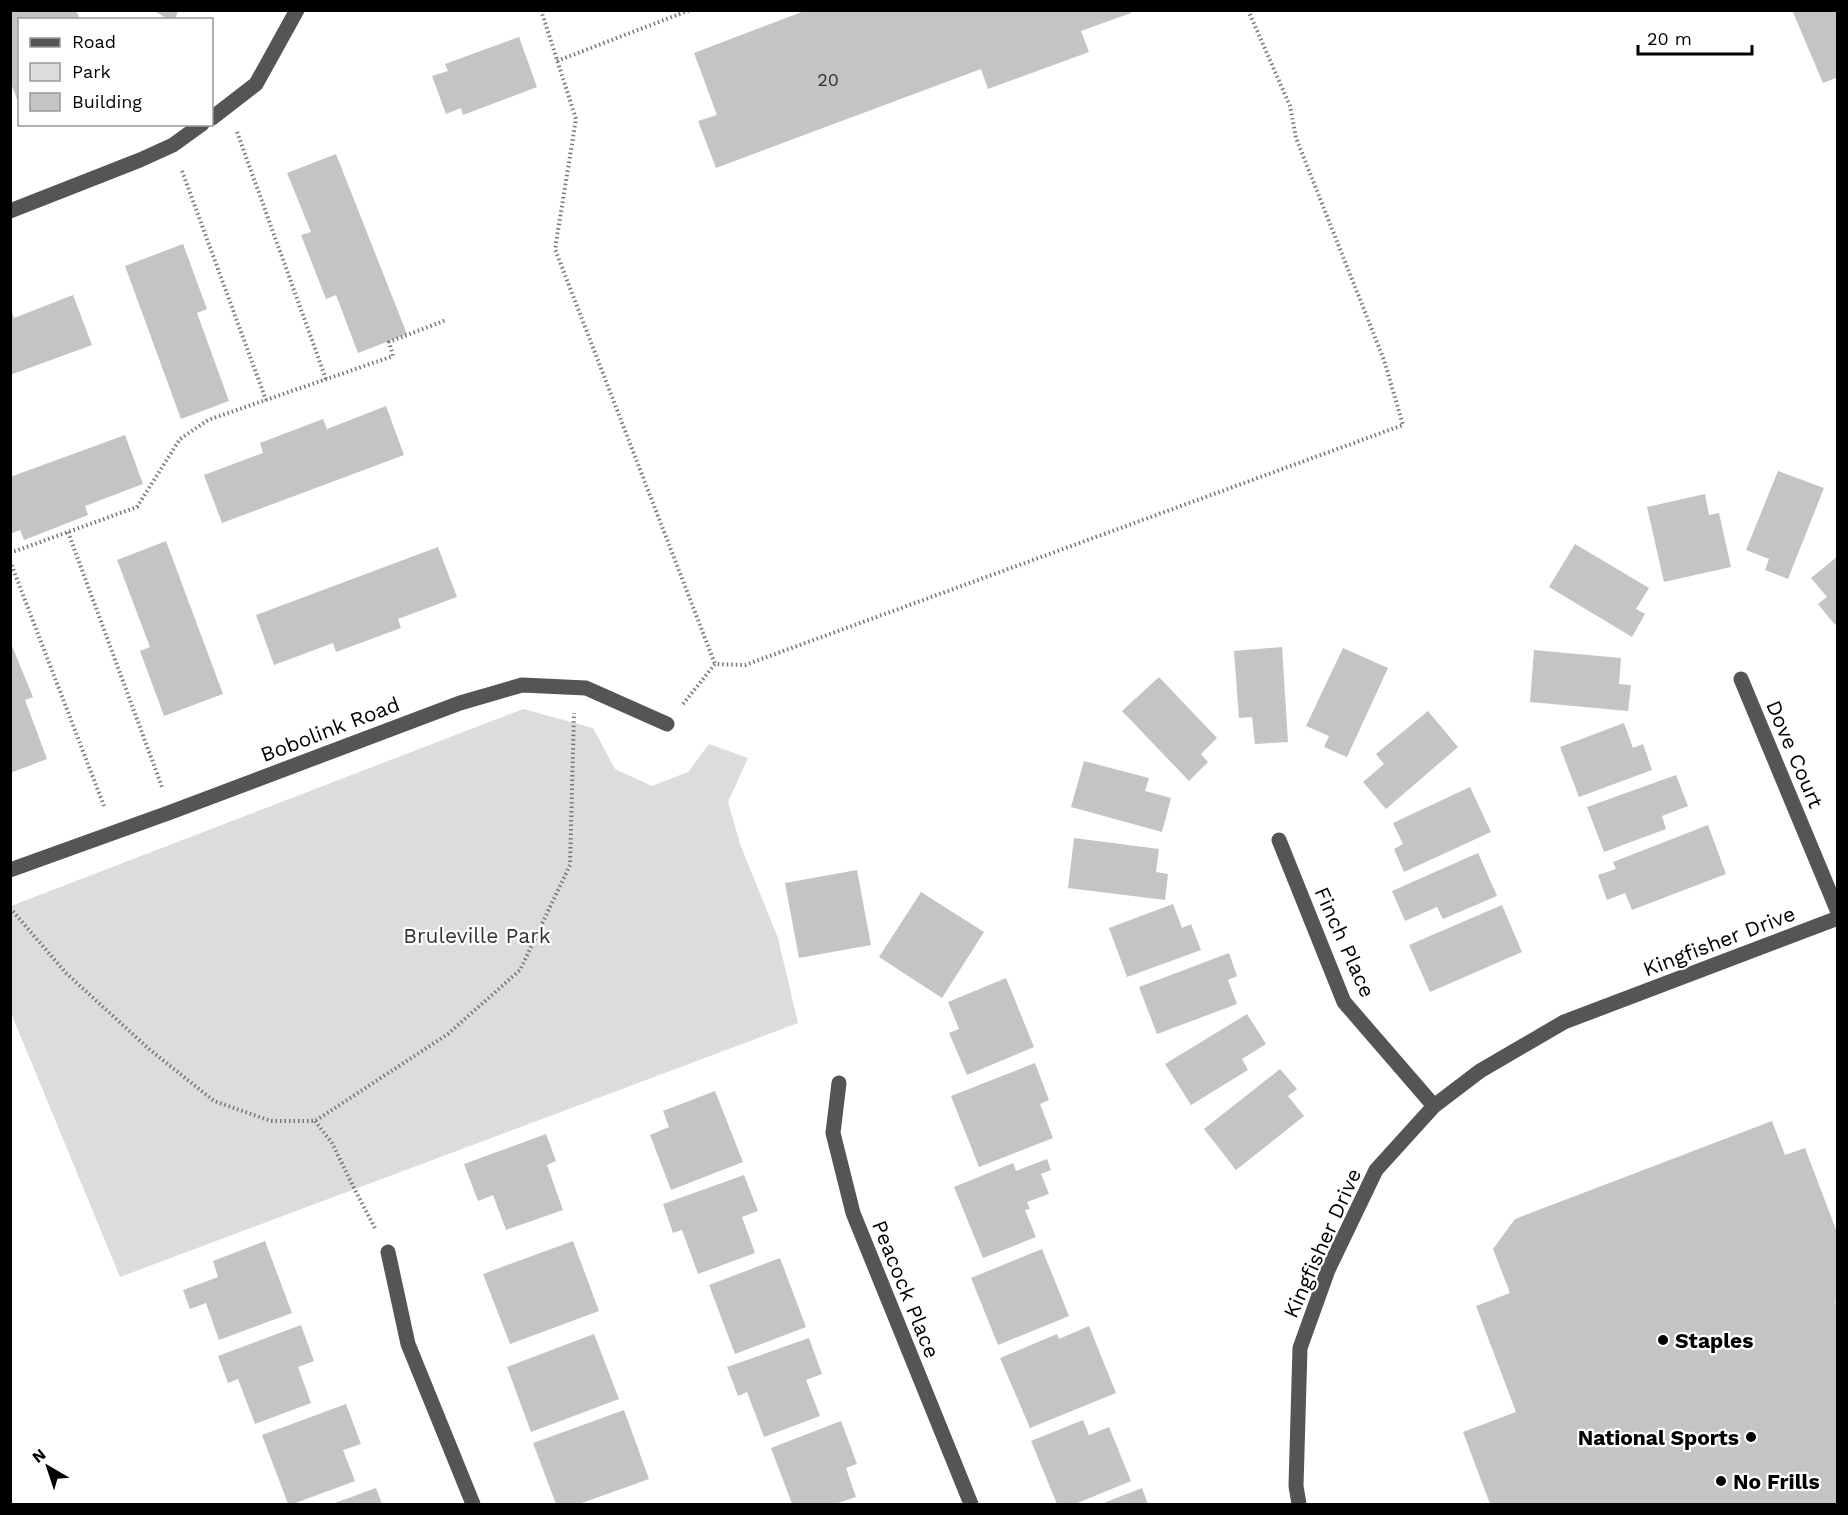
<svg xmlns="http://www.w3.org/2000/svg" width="1848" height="1515" font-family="'Work Sans',sans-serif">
<rect width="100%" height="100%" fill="#fff"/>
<path fill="#dcdcdc" d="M 523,709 L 593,728 L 615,769 L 652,786 L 688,772 L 709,744 L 748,758 L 728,802 L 740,844 L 778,938 L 798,1023 L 120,1277 L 11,1013 L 11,906 Z"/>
<path fill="#c4c4c4" d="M 10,10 L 76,10 L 80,20 L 20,20 L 19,104 L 10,81 Z
M 153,10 L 179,10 L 174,20 L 169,20 Z
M 807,10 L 1130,10 L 1131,13 L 1081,31 L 1089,52 L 988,89 L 981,69 L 716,168 L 698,121 L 717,115 L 694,53 Z
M 1792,10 L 1838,10 L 1838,77 L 1823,83 Z
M 519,37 L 537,87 L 463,115 L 461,108 L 446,114 L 432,76 L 448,71 L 445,64 Z
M 336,154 L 407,334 L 358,353 L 336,295 L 326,299 L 301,235 L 311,232 L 287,173 Z
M 183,244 L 207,309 L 197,313 L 229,401 L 181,419 L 125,266 Z
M 73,295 L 92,345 L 10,375 L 10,308 L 14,318 Z
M 386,406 L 404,455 L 222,523 L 204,475 L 263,453 L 260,443 L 323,419 L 327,429 Z
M 125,435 L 143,484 L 85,506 L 88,515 L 24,540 L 20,530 L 10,534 L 10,477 Z
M 1778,471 L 1824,488 L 1788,579 L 1765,570 L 1769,559 L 1746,550 Z
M 1705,494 L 1709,515 L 1719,513 L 1731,567 L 1664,582 L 1647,507 Z
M 166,541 L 223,694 L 164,716 L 140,651 L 150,647 L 117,560 Z
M 1575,544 L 1649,588 L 1636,609 L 1645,614 L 1632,637 L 1549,587 Z
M 438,547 L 457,597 L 398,619 L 401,628 L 336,652 L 333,643 L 274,665 L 256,615 Z
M 1838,556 L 1838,622 L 1835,625 L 1818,604 L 1827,597 L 1811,578 Z
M 10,641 L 33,697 L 25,700 L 47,759 L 10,773 Z
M 1282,647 L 1288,742 L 1255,744 L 1252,717 L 1239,718 L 1234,651 Z
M 1343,648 L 1388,668 L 1347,757 L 1324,747 L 1329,736 L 1306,726 Z
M 1534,650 L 1621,658 L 1619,684 L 1631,685 L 1628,711 L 1530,702 Z
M 1159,677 L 1217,738 L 1201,754 L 1208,762 L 1189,781 L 1122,711 Z
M 1428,711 L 1458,747 L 1386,809 L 1363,782 L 1384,764 L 1376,754 Z
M 1624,723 L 1633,748 L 1643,744 L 1652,770 L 1579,797 L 1560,747 Z
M 1084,761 L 1149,778 L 1145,791 L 1171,798 L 1162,832 L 1071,807 Z
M 1676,775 L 1688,806 L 1662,816 L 1666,829 L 1604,852 L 1587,807 Z
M 1470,787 L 1491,832 L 1404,872 L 1394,849 L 1403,844 L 1393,823 Z
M 1708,825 L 1726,874 L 1632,910 L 1625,893 L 1607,900 L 1598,875 L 1616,869 L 1613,862 Z
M 1074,838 L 1159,849 L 1156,872 L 1168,874 L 1165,900 L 1068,888 Z
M 1478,853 L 1497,896 L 1443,919 L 1437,907 L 1405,921 L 1392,891 Z
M 857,870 L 871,945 L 799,958 L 785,883 Z
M 921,892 L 984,932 L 942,998 L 879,957 Z
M 1173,904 L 1182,928 L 1191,924 L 1201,950 L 1127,977 L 1109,928 Z
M 1502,905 L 1522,952 L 1430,992 L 1409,945 Z
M 1229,953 L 1237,976 L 1228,980 L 1237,1004 L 1157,1034 L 1139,987 Z
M 1006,978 L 1034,1047 L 967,1075 L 949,1033 L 959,1029 L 948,1002 Z
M 1247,1014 L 1266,1044 L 1242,1059 L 1248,1070 L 1191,1105 L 1165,1064 Z
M 1035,1063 L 1049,1100 L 1040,1104 L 1053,1138 L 979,1167 L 951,1096 Z
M 1280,1069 L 1297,1089 L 1288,1096 L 1304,1116 L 1236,1170 L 1204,1129 Z
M 715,1091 L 743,1162 L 671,1190 L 650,1135 L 669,1127 L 663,1111 Z
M 1772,1121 L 1785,1155 L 1805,1148 L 1838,1235 L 1838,1301 L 1835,1302 L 1838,1309 L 1838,1504 L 1490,1504 L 1463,1432 L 1516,1412 L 1476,1306 L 1510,1293 L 1493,1249 L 1515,1219 Z
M 546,1134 L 556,1161 L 547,1165 L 563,1210 L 506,1230 L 493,1195 L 478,1201 L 464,1164 Z
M 1047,1159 L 1051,1170 L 1041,1174 L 1049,1194 L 1027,1202 L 1030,1209 L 1025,1210 L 1036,1237 L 983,1258 L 954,1187 L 1013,1163 L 1016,1171 Z
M 744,1175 L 758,1211 L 742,1217 L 755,1253 L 698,1274 L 682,1230 L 673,1233 L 663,1204 Z
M 265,1241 L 292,1313 L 219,1340 L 206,1303 L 190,1309 L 183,1290 L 218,1277 L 213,1261 Z
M 573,1241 L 599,1311 L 510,1344 L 483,1274 Z
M 1042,1249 L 1069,1316 L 998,1345 L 971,1278 Z
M 780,1258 L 806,1327 L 735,1354 L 709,1285 Z
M 301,1325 L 314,1361 L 298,1367 L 311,1403 L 255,1424 L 238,1379 L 228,1383 L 218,1356 Z
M 1089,1326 L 1116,1393 L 1030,1428 L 1000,1358 L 1057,1334 L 1059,1339 Z
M 594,1334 L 619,1399 L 531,1432 L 507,1367 Z
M 809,1338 L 822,1374 L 806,1380 L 820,1416 L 764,1437 L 747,1392 L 738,1396 L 727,1367 Z
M 346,1404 L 361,1444 L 343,1450 L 355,1481 L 293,1504 L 288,1504 L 262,1435 Z
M 624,1410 L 649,1479 L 579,1504 L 556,1504 L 533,1443 Z
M 1083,1420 L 1089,1435 L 1109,1427 L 1131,1481 L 1075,1504 L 1057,1504 L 1031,1441 Z
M 841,1421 L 857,1464 L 846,1468 L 856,1497 L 835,1504 L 792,1504 L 771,1448 Z
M 376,1488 L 382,1504 L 332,1504 Z
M 1142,1488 L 1148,1504 L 1101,1504 Z"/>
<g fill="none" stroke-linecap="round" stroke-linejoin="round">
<path stroke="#777" stroke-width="4" stroke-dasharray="1.5 3" stroke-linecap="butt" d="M 541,10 L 576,119 L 555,249 L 715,664
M 557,61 L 690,10
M 237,132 L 326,379
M 182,171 L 266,400
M 68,532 L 162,787
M 10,553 L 137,507 L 180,439 L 208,420 L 393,356 L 389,342 L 446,320
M 10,561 L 104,806
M 683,704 L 715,664 L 745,665 L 1403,425 L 1384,360 L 1296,138 L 1290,106 L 1248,10
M 10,908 L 66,973 L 149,1049 L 214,1101 L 271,1121 L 315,1121 L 448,1034 L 520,970 L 570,865 L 574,713
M 315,1121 L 332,1143 L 355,1190 L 376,1230"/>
<path stroke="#555" stroke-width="15" d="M 212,118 L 256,84 L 297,10
M 10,211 L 140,160 L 173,145 L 202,124
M 1741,679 L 1838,912
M 1279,840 L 1344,1002 L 1434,1106
M 10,870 L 171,812 L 460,703 L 522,685 L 586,688 L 667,724
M 839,1083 L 833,1133 L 853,1213 L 971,1504
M 388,1252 L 408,1344 L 473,1504
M 1299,1504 L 1296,1486 L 1300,1348 L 1328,1270 L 1376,1170 L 1434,1106 L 1480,1071 L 1564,1022 L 1838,918"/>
</g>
<g fill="#000" stroke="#fff" stroke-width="2">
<circle cx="1663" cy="1340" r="6"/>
<circle cx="1751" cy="1437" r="6"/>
<circle cx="1721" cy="1481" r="6"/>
</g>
<g text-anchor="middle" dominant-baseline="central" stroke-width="4.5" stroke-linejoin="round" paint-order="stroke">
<g font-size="18" fill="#313131">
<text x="828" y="79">20</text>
</g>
<g font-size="21" fill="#000" stroke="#fff">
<text transform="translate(330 729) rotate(-21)">Bobolink Road</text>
<text transform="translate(1795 754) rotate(67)">Dove Court</text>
<text transform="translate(1719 941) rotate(-21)">Kingfisher Drive</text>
<text transform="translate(1345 942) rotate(66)">Finch Place</text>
<text transform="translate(1322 1243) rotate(-66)">Kingfisher Drive</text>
<text transform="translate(906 1289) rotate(68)">Peacock Place</text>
</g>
<g font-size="21" fill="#333" stroke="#fff">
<text x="477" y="935">Bruleville Park</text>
</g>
<g font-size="21" font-weight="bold" fill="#000" stroke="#fff" text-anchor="start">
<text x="1675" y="1340">Staples</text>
<text x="1739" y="1437" text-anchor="end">National Sports</text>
<text x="1733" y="1481">No Frills</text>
</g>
</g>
<rect width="1848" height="1515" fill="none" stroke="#000000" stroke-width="24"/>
<rect x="18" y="18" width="195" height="108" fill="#ffffff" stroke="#999999" stroke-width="1.5"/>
<rect x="30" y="38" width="30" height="9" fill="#555555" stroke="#999999" stroke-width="1.5"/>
<text x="72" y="48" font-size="18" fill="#000000">Road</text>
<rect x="30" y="63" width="30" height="18" fill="#dcdcdc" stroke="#999999" stroke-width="1.5"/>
<text x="72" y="78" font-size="18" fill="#000000">Park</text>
<rect x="30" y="93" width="30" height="18" fill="#c4c4c4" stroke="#999999" stroke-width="1.5"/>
<text x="72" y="108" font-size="18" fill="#000000">Building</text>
<g transform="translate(48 1467) rotate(321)" stroke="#ffffff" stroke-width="4.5" paint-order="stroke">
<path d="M0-4.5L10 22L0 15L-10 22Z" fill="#000000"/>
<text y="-9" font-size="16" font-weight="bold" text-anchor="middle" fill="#000000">N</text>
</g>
<path d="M1638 45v9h114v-9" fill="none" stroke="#000000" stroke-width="3"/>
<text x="1647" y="45" font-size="18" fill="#000000" stroke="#ffffff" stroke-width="4.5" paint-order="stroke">20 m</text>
</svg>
